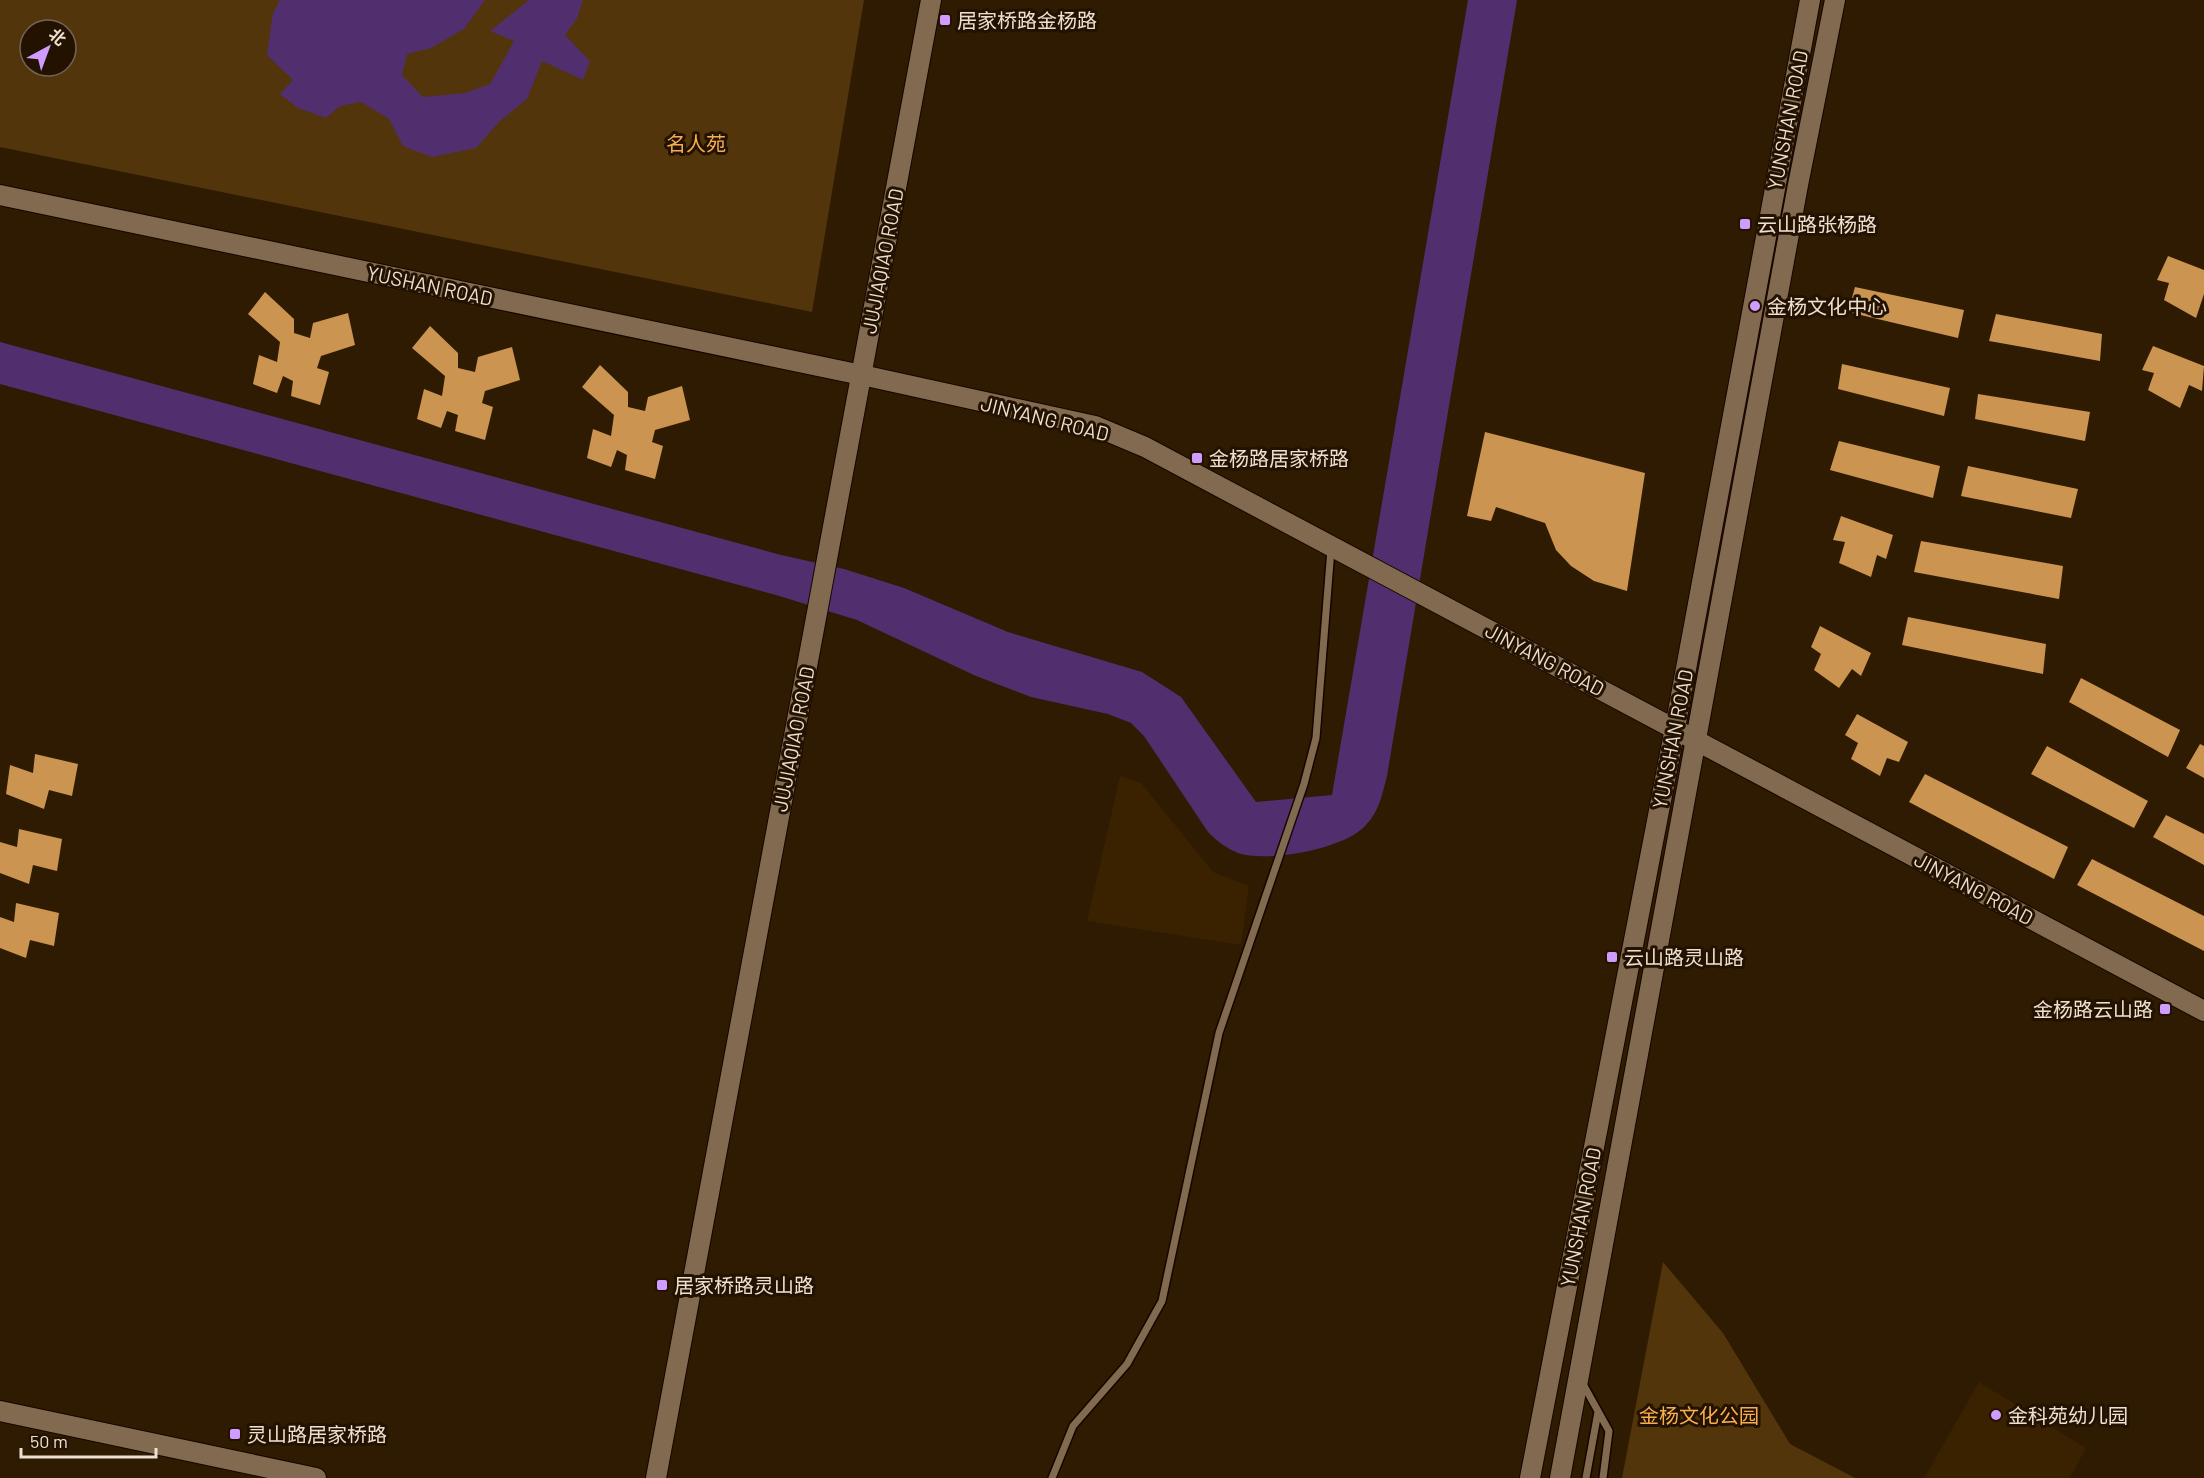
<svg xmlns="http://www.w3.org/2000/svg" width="2204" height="1478" font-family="Barlow,'Noto Sans SC',sans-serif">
<rect width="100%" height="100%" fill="#2e1b02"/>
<path fill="#3a2200" d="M 1120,776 L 1141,783 L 1213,872 L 1249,886 L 1241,945 L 1087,921 Z
M 1979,1382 L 2086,1448 L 2070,1478 L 1924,1478 Z"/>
<path fill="#52350a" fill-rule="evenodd" d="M 0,0 L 864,0 L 812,312 L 0,147 ZM 30,30 L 66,30 L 66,66 L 30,66 Z
M 1663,1262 L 1723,1333 L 1790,1444 L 1855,1478 L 1622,1478 Z"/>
<path fill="#512f6e" d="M 280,0 L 485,0 L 464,29 L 431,48 L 407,54 L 402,75 L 423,97 L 465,93 L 490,84 L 514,41 L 490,31 L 529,0 L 583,0 L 577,18 L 565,35 L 590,61 L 583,80 L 542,61 L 527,99 L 500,121 L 476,148 L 432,157 L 403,146 L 389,119 L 361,102 L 340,106 L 326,118 L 298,108 L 280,94 L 293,80 L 267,55 L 273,13 Z
M 1468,0 L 1517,0 L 1387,776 C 1382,795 1379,812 1365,826 C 1344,849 1268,863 1238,853 C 1226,848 1217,841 1208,832 L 1144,736 L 1131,723 L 1108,714 L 1031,697 L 976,676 L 857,620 L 776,595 L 0,384 L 0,342 L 781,555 L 844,569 L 904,588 L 1008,632 L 1142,672 L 1181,697 L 1256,802 L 1332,795 Z"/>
<path fill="#cb9450" d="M 2168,256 L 2204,270 L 2204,294 L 2196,318 L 2164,300 L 2169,283 L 2157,280 Z
M 1855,287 L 1964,310 L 1958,338 L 1848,312 Z
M 265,292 L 294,319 L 294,333 L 310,338 L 313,323 L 348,313 L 355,345 L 321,356 L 317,368 L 329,372 L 320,405 L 291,396 L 293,381 L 283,376 L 277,393 L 253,384 L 259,355 L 277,362 L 280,342 L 248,314 Z
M 1996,314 L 2102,334 L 2100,361 L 1989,341 Z
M 430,326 L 458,353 L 458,368 L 475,372 L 478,357 L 512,347 L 520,380 L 485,391 L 482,403 L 493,407 L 485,440 L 455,431 L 458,415 L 447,411 L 441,428 L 417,419 L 424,389 L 442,396 L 445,376 L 412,348 Z
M 2153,346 L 2204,366 L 2202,391 L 2189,385 L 2180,408 L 2148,390 L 2154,373 L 2142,370 Z
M 1842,364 L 1950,388 L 1944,416 L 1838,389 Z
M 600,365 L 628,392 L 628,407 L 645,411 L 648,397 L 682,386 L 690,420 L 655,430 L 652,442 L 663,446 L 655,479 L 625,470 L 627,455 L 617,450 L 611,467 L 587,458 L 593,429 L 611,436 L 614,415 L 582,387 Z
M 1978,394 L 2090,412 L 2085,441 L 1975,419 Z
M 1485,432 L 1645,473 L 1627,591 L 1594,581 L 1571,566 L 1556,550 L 1545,523 L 1496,507 L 1491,521 L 1467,516 Z
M 1839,441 L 1940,466 L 1933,498 L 1830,470 Z
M 1968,466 L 2078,489 L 2071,518 L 1961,496 Z
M 1841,516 L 1893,535 L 1886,559 L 1877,555 L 1871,577 L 1839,563 L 1845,542 L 1833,540 Z
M 1921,541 L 2063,566 L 2059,599 L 1914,572 Z
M 1908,617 L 2046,644 L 2043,674 L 1902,645 Z
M 1820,626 L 1871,653 L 1861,676 L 1852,669 L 1839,688 L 1814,670 L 1821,654 L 1811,647 Z
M 2081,678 L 2180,730 L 2168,757 L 2069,702 Z
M 1857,714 L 1908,742 L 1899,762 L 1887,758 L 1880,776 L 1851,759 L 1858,743 L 1845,735 Z
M 2200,744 L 2204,746 L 2204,778 L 2186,768 Z
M 2047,746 L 2148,801 L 2134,828 L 2031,774 Z
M 35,754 L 78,764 L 72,796 L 49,790 L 44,809 L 6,794 L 10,765 L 33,773 Z
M 1925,774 L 2068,847 L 2054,879 L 1909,802 Z
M 2166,815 L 2204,834 L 2204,865 L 2153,837 Z
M 19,829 L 62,839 L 57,871 L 33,865 L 29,884 L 0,873 L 0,842 L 17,847 Z
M 2092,859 L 2204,916 L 2204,951 L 2077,885 Z
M 16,903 L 59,913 L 54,946 L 30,940 L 26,958 L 0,948 L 0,917 L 14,922 Z"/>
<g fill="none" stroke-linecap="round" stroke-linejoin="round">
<defs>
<path id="lane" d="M 1583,1384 L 1609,1431 L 1603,1478
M 1052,1478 L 1073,1426 L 1127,1364 L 1162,1301 L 1219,1033 L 1304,784 L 1316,738 L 1331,549
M 1586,1478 L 1598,1412"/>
<path id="secondary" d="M 0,195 L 871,377 L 1095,426 L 1145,447 L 2204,1011
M 0,1411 L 316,1478
M 656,1478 L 931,0
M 1530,1478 L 1675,728 L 1810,0
M 1560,1478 L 1798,185 L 1835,0"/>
</defs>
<use href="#lane" stroke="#160500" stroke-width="10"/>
<use href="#secondary" stroke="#160500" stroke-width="22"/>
<use href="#lane" stroke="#816a4f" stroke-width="7"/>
<use href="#secondary" stroke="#816a4f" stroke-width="20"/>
</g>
<g fill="#cf9dff" stroke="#241200" stroke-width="2">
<rect x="939" y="14" width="12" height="12" rx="3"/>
<rect x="1739" y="218" width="12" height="12" rx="3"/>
<circle cx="1755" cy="306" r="6"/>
<rect x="1191" y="452" width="12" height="12" rx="3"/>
<rect x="1606" y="951" width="12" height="12" rx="3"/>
<rect x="2159" y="1003" width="12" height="12" rx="3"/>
<rect x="656" y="1279" width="12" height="12" rx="3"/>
<circle cx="1996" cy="1415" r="6"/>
<rect x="229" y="1428" width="12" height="12" rx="3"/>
</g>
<g text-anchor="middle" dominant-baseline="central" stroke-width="6" stroke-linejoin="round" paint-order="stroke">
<g font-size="20" fill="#ede0d1" stroke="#241200" text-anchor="start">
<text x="957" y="20">居家桥路金杨路</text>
<text x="1757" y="224">云山路张杨路</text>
<text x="1767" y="306">金杨文化中心</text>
<text x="1209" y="458">金杨路居家桥路</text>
<text x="1624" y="957">云山路灵山路</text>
<text x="2153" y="1009" text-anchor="end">金杨路云山路</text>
<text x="674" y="1285">居家桥路灵山路</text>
<text x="2008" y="1415">金科苑幼儿园</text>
<text x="247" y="1434">灵山路居家桥路</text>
</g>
<g font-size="20" fill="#ede0d1" stroke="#241200">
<text transform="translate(1787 120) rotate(-79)">YUNSHAN ROAD</text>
<text transform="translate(882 261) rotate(-79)">JUJIAQIAO ROAD</text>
<text transform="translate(430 285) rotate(12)">YUSHAN ROAD</text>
<text transform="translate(1045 418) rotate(14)">JINYANG ROAD</text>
<text transform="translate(1545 659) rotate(28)">JINYANG ROAD</text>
<text transform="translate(793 739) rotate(-79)">JUJIAQIAO ROAD</text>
<text transform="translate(1672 739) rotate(-79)">YUNSHAN ROAD</text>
<text transform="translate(1974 888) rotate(28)">JINYANG ROAD</text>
<text transform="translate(1580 1217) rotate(-79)">YUNSHAN ROAD</text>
</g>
<g font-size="20" fill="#f6ae50" stroke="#241200">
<text x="696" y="143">名人苑</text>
<text x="1699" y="1415">金杨文化公园</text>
</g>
</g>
<g transform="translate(48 48) rotate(41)"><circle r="28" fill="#241200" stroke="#746454" stroke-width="1.5"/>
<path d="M0-4.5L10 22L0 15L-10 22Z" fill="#cf9dff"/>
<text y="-9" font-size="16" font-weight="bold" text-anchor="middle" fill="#ede0d1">北</text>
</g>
<path d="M21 1448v9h135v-9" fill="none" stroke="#ede0d1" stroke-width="3"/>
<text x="30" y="1448" font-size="18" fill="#ede0d1" stroke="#241200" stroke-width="4.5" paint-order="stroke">50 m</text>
</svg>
